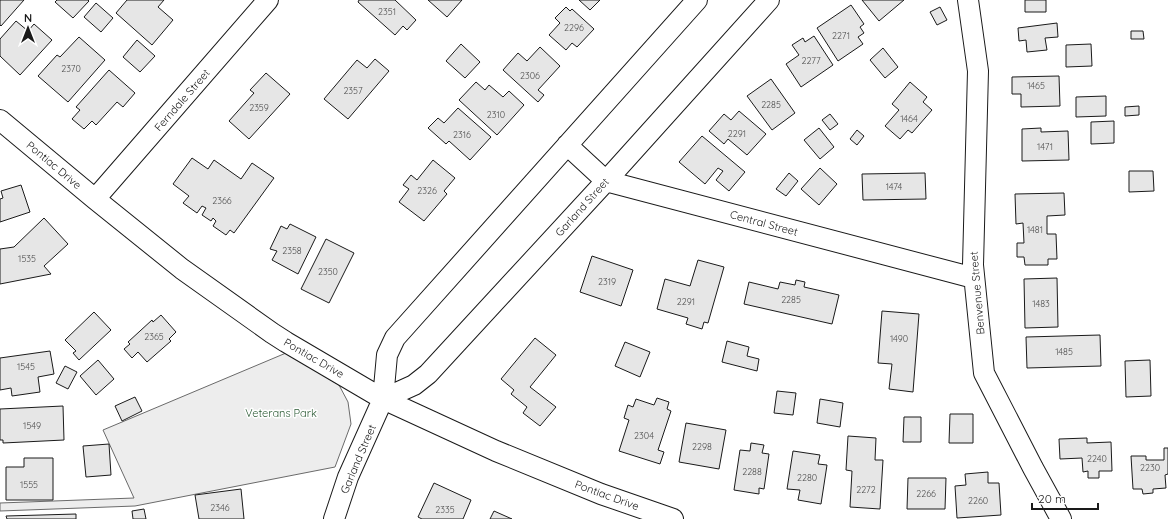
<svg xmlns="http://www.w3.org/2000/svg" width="1168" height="519" font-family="Quicksand,sans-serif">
<rect width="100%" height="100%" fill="#fff"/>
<path fill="#ededed" stroke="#6a6a6a" d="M 286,353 L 339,385 L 348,402 L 351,424 L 335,467 L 135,506 L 0,511 L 0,503 L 134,498 L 103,430 Z"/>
<path fill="#e6e6e6" stroke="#1a1a1a" d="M 0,0 L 24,0 L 1,26 L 0,25 Z
M 57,0 L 88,0 L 89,1 L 73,18 L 55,2 Z
M 127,0 L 164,0 L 158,7 L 173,20 L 152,45 L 116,13 Z
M 359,0 L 395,0 L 416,20 L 407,30 L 403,26 L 395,35 L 358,2 Z
M 428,0 L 462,0 L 447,17 Z
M 579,0 L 600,0 L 590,10 Z
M 862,0 L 904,0 L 879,21 Z
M 1025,0 L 1046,0 L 1046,12 L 1025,12 Z
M 96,3 L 113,18 L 101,32 L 84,17 Z
M 851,5 L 864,24 L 860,27 L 864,33 L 858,37 L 863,44 L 838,61 L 817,28 Z
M 566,7 L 570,11 L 572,9 L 594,29 L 577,47 L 572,43 L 566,50 L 549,35 L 560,23 L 555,18 Z
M 940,7 L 947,20 L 937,25 L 930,12 Z
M 16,21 L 28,31 L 34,24 L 52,40 L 20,75 L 0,56 L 0,39 Z
M 1057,23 L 1058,37 L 1045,38 L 1047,50 L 1027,52 L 1026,40 L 1019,41 L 1018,28 Z
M 1131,31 L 1143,31 L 1144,39 L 1131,39 Z
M 814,36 L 833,65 L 801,87 L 786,64 L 799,55 L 792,45 L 803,38 L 805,42 Z
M 79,37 L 105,60 L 68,102 L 38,76 L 57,55 L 60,57 Z
M 137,40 L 155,56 L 140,72 L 123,57 Z
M 461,44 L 480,62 L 465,78 L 446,61 Z
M 1091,44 L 1092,66 L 1066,67 L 1066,45 Z
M 540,47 L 560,66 L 538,90 L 544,95 L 538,102 L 503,70 L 518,53 L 527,61 Z
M 883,48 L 898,67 L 885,78 L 870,60 Z
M 375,59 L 389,71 L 348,119 L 324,99 L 357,60 L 367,68 Z
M 109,70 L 135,93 L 123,107 L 117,102 L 96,125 L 92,121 L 84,129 L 72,119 L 80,110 L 76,107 Z
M 266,73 L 290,94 L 249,139 L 229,121 L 254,93 L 250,90 Z
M 1059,76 L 1060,106 L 1021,107 L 1021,94 L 1012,94 L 1012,77 Z
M 771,79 L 795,113 L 772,130 L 747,96 Z
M 476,82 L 485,90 L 489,85 L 503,97 L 509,91 L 524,105 L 497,135 L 459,100 Z
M 910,82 L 927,97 L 923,102 L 932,110 L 912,133 L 908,130 L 900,139 L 885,126 L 899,110 L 892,104 Z
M 1106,96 L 1106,116 L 1076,117 L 1076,97 Z
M 1139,106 L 1139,115 L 1125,116 L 1125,107 Z
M 458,108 L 491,137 L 470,160 L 449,141 L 446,144 L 428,128 L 438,118 L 444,123 Z
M 739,111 L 766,134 L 747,155 L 728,139 L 724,144 L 709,131 L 724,114 L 731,120 Z
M 830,114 L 838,124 L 830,130 L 822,120 Z
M 1114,121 L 1114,143 L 1091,144 L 1091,122 Z
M 819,128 L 834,147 L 820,159 L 804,140 Z
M 1041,128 L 1041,132 L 1068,131 L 1069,160 L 1022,161 L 1022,129 Z
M 857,130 L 864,136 L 857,145 L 850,139 Z
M 702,136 L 745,172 L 729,191 L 716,180 L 723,171 L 718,168 L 705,184 L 679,162 Z
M 192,158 L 208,169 L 214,160 L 241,179 L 252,163 L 274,178 L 234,233 L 230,230 L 226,235 L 213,226 L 216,221 L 213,218 L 211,221 L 202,215 L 206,208 L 202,206 L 197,213 L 183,203 L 189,196 L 173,184 Z
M 433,160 L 455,178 L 444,191 L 447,194 L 424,221 L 399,202 L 409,189 L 403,185 L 411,175 L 417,180 Z
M 820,168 L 837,184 L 819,205 L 801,189 Z
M 1129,171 L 1153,171 L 1154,191 L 1129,192 Z
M 789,173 L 798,181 L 786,196 L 776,189 Z
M 925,173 L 926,199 L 863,200 L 862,174 Z
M 21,185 L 30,212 L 0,222 L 0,199 L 3,198 L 1,191 Z
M 1064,193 L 1065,215 L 1047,216 L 1047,234 L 1056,234 L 1057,259 L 1048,259 L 1048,265 L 1025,265 L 1024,257 L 1017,257 L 1017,243 L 1024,243 L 1023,223 L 1016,224 L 1015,194 Z
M 44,218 L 68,244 L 44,266 L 51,274 L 0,284 L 0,249 L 14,247 Z
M 290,224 L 316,237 L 298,274 L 272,260 L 277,251 L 270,249 L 281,226 L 287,229 Z
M 326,239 L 354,253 L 329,303 L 301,289 Z
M 592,256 L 633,270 L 621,306 L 580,292 Z
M 698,260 L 724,267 L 708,323 L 704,322 L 702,329 L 686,324 L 688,318 L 657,309 L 665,279 L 690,286 Z
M 1057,278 L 1058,327 L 1025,328 L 1024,279 Z
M 796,280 L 805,282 L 804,287 L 839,295 L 832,324 L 744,304 L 749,282 L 778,289 L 780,282 L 795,285 Z
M 882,311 L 919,314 L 913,392 L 889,389 L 892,364 L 878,363 Z
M 94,312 L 111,330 L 79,360 L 73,353 L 76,351 L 65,340 Z
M 161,315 L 176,332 L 169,339 L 171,341 L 147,362 L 138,352 L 132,358 L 124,349 L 130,344 L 128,342 L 152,320 L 153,322 Z
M 1100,335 L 1101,366 L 1027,368 L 1026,337 Z
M 535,338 L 556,355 L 530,387 L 556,407 L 540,426 L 523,413 L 527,407 L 511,394 L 514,390 L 501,379 Z
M 727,341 L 749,347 L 747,356 L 759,359 L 757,371 L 722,362 Z
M 625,342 L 650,352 L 640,377 L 615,366 Z
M 50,351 L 54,374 L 38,377 L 40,392 L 12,396 L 11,388 L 0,390 L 0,358 Z
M 98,360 L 114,379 L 96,395 L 80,376 Z
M 1150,360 L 1151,396 L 1126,397 L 1125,361 Z
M 65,366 L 77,372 L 68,389 L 56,383 Z
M 777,391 L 796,393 L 793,415 L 774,413 Z
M 135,397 L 142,411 L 122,421 L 115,406 Z
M 657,398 L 669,402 L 667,409 L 671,411 L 658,450 L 664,452 L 660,464 L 619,451 L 629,420 L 624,418 L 628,405 L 633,407 L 636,399 L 654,405 Z
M 820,399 L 843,403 L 840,427 L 817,423 Z
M 63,406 L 64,440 L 3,443 L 3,440 L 0,440 L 0,409 Z
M 950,414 L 973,414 L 973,443 L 949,443 Z
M 904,417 L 921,417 L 921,442 L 903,442 Z
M 686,423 L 726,430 L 719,469 L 679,462 Z
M 848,436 L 876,438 L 875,460 L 883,460 L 880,509 L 850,507 L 852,471 L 846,470 Z
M 1087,438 L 1087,443 L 1111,442 L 1112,471 L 1099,471 L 1099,478 L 1088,478 L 1088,471 L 1083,472 L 1082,458 L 1060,459 L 1059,439 Z
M 751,443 L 764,445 L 762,453 L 769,454 L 764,489 L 759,488 L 759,494 L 734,490 L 740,450 L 750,451 Z
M 109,444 L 111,475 L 86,477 L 83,446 Z
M 1164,448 L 1168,448 L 1168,474 L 1165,475 L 1166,488 L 1153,489 L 1153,493 L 1143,494 L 1142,489 L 1133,489 L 1131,456 L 1146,456 L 1146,460 L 1164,460 Z
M 793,451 L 820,455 L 818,464 L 827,465 L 821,504 L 798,500 L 800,490 L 787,489 Z
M 24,458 L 53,458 L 53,500 L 6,500 L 6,467 L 24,467 Z
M 988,472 L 988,483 L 999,483 L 1001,515 L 957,518 L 955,486 L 966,485 L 965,474 Z
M 908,478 L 946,478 L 945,509 L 907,509 Z
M 434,483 L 471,500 L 463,519 L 422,519 L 418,517 Z
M 241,489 L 244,519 L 199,519 L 195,495 Z
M 144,509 L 146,519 L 133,519 L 132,511 Z
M 494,511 L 512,519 L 490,519 Z
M 76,514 L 76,519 L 7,519 L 6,516 Z"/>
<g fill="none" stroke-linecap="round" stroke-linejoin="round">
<defs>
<path id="street" d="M 968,0 L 978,71 L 973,265 L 984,373 L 1033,468 L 1061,519
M 0,120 L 95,199 L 182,269 L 272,333 L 286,342 L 383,399 L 496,451 L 601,494 L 673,519
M 567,145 L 606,181 L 974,278
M 95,199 L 268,0
M 383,399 L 414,385 L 428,374 L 606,181 L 769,0
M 334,519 L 348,477 L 383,399 L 387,355 L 395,338 L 697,0"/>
</defs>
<use href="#street" stroke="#1a1a1a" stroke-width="22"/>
<use href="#street" stroke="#fff" stroke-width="20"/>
</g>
<g text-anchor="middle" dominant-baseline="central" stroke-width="3" stroke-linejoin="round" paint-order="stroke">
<g font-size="9" fill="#4d4d4d">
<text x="387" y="11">2351</text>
<text x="574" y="27">2296</text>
<text x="841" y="35">2271</text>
<text x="811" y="60">2277</text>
<text x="71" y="68">2370</text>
<text x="530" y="75">2306</text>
<text x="1036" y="85">1465</text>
<text x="353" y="90">2357</text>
<text x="771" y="104">2285</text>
<text x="259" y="107">2359</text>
<text x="496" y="114">2310</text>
<text x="909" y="118">1464</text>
<text x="737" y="133">2291</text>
<text x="462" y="134">2316</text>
<text x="1045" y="146">1471</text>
<text x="894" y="186">1474</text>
<text x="427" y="190">2326</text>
<text x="222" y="200">2366</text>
<text x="1035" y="229">1481</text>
<text x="292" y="250">2358</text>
<text x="27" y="258">1535</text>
<text x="328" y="271">2350</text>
<text x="607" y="281">2319</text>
<text x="791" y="299">2285</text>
<text x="686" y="301">2291</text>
<text x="1041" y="303">1483</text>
<text x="154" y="336">2365</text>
<text x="899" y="338">1490</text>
<text x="1064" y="351">1485</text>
<text x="26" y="366">1545</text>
<text x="32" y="425">1549</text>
<text x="644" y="435">2304</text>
<text x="702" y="446">2298</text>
<text x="1097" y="458">2240</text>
<text x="1150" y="467">2230</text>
<text x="752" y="471">2288</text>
<text x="807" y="477">2280</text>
<text x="29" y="484">1555</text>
<text x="866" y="489">2272</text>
<text x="926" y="493">2266</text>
<text x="978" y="500">2260</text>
<text x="220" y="507">2346</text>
<text x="445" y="509">2335</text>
</g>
<g font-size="11" fill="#1a1a1a" stroke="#fff">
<text transform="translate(182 100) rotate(-49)">Ferndale Street</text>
<text transform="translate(54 165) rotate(40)">Pontiac Drive</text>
<text transform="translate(582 207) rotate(-48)">Garland Street</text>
<text transform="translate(764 223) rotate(15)">Central Street</text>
<text transform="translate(977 293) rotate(-95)">Benvenue Street</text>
<text transform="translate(314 358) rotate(30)">Pontiac Drive</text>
<text transform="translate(358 459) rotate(-67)">Garland Street</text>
<text transform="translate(607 495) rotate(20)">Pontiac Drive</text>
</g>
<g font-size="11" fill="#2b5a34" stroke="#fff">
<text x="281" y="413">Veterans Park</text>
</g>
</g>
<g transform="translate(28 28)" stroke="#ffffff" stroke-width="3" paint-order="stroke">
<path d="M0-3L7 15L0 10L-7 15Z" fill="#1a1a1a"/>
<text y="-6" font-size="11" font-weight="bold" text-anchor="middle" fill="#1a1a1a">N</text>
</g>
<path d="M1032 503v6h66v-6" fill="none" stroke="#1a1a1a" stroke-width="2"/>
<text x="1038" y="503" font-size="12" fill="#1a1a1a" stroke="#ffffff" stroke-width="3" paint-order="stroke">20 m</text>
</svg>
